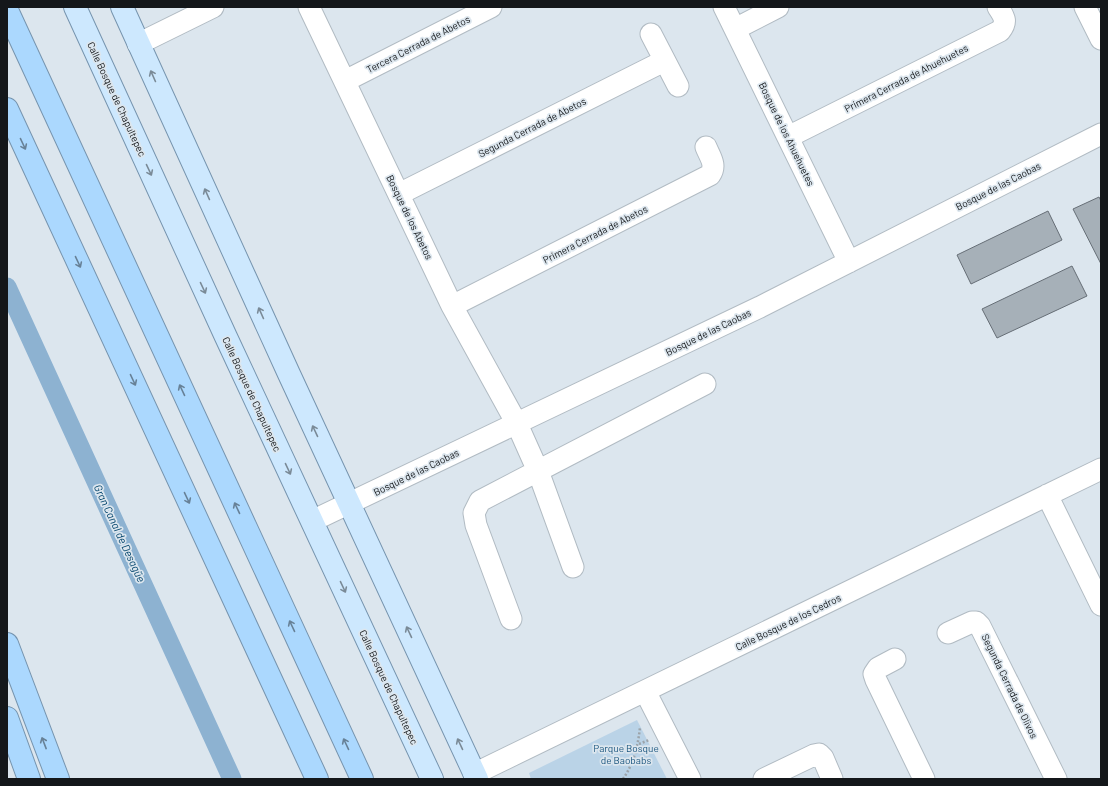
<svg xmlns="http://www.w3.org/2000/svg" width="1108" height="786" font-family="Barlow,sans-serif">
<rect width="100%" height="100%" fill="#dce6ee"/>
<path fill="#bad3e7" d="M 637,720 L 667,779 L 531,779 L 529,773 Z"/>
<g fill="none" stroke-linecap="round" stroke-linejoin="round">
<path stroke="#8db2d1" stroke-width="19" d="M 7,287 L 232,779"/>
</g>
<path fill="#a6b0b8" stroke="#666e76" d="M 1099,197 L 1101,201 L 1101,264 L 1073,209 Z
M 1048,211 L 1062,240 L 971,284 L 957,255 Z
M 1072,266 L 1087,296 L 997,338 L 982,309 Z"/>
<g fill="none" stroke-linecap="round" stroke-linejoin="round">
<defs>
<path id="minor" d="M 309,7 L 452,306 L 517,424 L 538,471 L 573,567
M 724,7 L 849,262
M 1085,7 L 1101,39
M 735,29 L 778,7
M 651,34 L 678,86
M 138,44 L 213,7
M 345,81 L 491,7
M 788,137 L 1000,31 C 1008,21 1004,17 998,7
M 399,194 L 664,61
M 452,306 L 710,175 C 717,165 710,157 706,147
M 1047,495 L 1101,605
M 312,521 L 760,307 L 1101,134
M 511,619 L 476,525 L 474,513 L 480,501 L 705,384
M 948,633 L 972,622 L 976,622 L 980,626 L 1056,779
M 895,659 L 878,668 L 874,674 L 876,680 L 924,779
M 645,691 L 690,779
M 474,774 L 1101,469
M 764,779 L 814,755 L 819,754 L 823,758 L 832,779"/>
<path id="major" d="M 75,7 L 226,337 L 432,779
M 122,7 L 289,374 L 477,779"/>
<path id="highway" d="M 7,10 L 362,779
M 7,109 L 317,779
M 7,644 L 58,779
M 7,718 L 29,779"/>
</defs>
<use href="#minor" stroke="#b1bbc3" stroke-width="23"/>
<use href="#major" stroke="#7694ae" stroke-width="24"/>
<use href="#highway" stroke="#7694ae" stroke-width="24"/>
<path stroke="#9ca4aa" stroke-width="2.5" stroke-dasharray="2 2" stroke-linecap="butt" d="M 639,744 L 649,740
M 623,779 C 634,763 638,746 640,727"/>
<use href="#minor" stroke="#fff" stroke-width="21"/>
<use href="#major" stroke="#cde8fe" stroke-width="22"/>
<use href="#highway" stroke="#abd8fe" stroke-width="22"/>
</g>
<defs><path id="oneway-shaft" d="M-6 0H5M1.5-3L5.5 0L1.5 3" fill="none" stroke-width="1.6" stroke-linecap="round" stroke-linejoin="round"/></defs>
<g stroke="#7a8a97">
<use href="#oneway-shaft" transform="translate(153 76) rotate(-114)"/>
<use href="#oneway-shaft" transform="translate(149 170) rotate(65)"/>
<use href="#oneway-shaft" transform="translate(207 194) rotate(-114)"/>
<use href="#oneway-shaft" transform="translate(203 288) rotate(65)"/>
<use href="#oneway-shaft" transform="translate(261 313) rotate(-114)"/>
<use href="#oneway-shaft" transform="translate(315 431) rotate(-115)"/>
<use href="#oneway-shaft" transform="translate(288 469) rotate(65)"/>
<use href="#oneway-shaft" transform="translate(343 587) rotate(65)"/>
<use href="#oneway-shaft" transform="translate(409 632) rotate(-115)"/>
<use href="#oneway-shaft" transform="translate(460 744) rotate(-115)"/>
</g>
<g stroke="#678197">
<use href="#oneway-shaft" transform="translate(23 144) rotate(65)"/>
<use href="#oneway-shaft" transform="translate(78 262) rotate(65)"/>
<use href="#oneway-shaft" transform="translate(133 380) rotate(65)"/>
<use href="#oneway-shaft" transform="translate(182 390) rotate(-115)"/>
<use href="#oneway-shaft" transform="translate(187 498) rotate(65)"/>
<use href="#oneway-shaft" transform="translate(237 508) rotate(-115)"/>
<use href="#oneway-shaft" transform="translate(292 626) rotate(-115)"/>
<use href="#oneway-shaft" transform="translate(44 743) rotate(-111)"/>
<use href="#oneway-shaft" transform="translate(346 744) rotate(-115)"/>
</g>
<g text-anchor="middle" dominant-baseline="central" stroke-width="3.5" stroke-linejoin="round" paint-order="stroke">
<g font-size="10" fill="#14171a" stroke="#dce6ee">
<text transform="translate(418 44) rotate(-27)">Tercera Cerrada de Abetos</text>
<text transform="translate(906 78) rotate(-27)">Primera Cerrada de Ahuehuetes</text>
<text transform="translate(117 99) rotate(65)">Calle Bosque de Chapultepec</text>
<text transform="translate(532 127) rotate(-27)">Segunda Cerrada de Abetos</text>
<text transform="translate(787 134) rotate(64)">Bosque de los Ahuehuetes</text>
<text transform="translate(998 186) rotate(-27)">Bosque de las Caobas</text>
<text transform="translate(410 217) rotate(64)">Bosque de los Abetos</text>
<text transform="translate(595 234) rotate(-27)">Primera Cerrada de Abetos</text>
<text transform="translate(708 332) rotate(-26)">Bosque de las Caobas</text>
<text transform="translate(252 394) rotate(65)">Calle Bosque de Chapultepec</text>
<text transform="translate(416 472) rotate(-26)">Bosque de las Caobas</text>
<text transform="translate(788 622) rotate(-26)">Calle Bosque de los Cedros</text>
<text transform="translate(1010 686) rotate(64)">Segunda Cerrada de Olivos</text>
<text transform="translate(389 687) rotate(65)">Calle Bosque de Chapultepec</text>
</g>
<g font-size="10" fill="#1b567f" stroke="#dce6ee">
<text x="626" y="748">Parque Bosque<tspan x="626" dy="12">de Baobabs</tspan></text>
</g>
<g font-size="11" font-style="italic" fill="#02446c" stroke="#dce6ee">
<text transform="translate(120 533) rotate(65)">Gran Canal de Desagüe</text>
</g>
</g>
<rect width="1108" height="786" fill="none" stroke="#14171a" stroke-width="16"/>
</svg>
